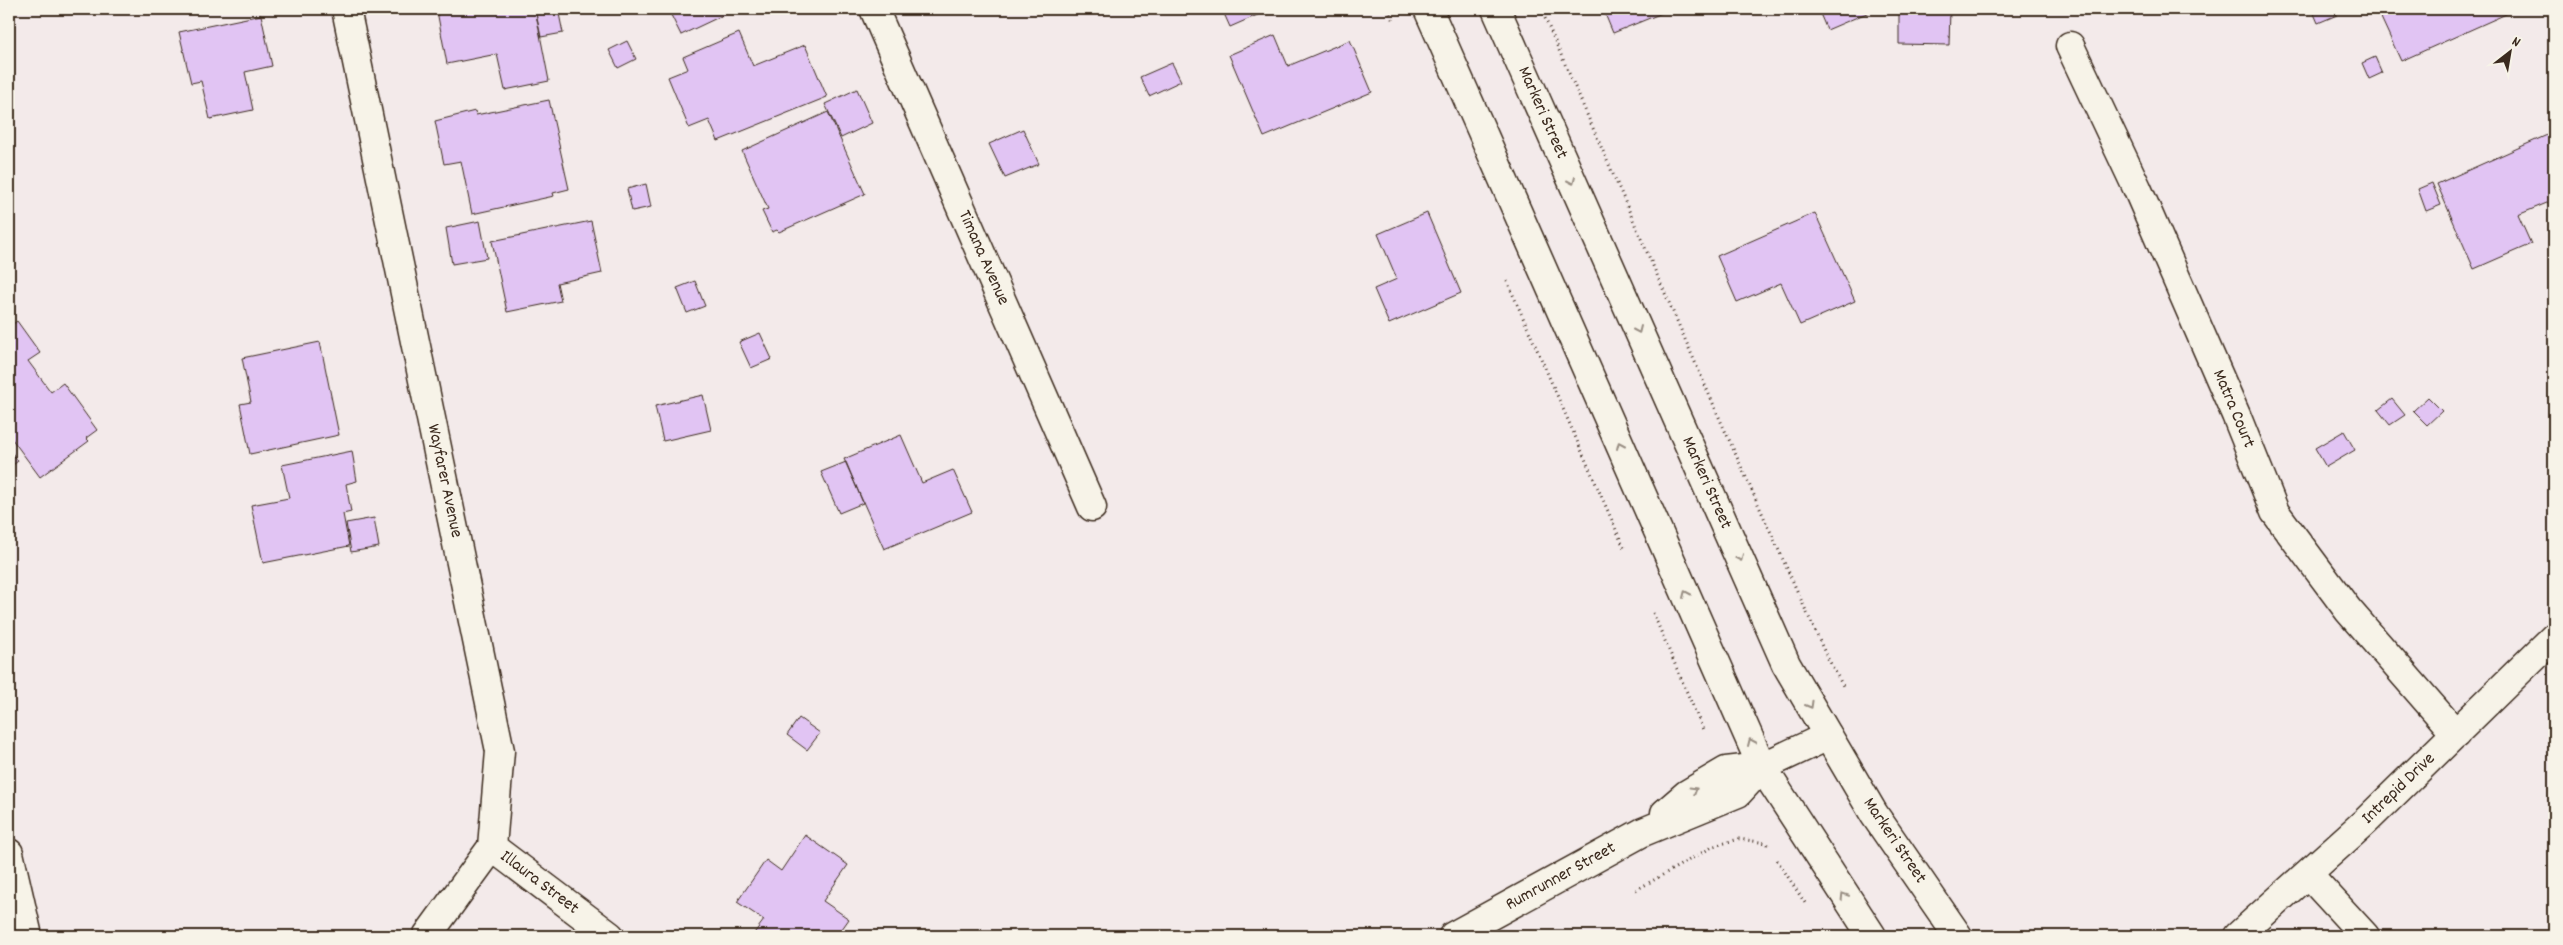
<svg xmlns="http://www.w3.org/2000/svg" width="2563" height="945" font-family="Dekko,sans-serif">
<rect width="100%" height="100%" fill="#f3eaea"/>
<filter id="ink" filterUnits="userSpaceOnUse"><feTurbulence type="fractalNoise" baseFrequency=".02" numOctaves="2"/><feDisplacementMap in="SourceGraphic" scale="10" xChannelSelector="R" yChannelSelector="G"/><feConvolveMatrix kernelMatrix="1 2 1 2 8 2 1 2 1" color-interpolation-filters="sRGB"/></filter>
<g filter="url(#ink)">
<path fill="#e1c4f3" stroke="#3b2a1e" d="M 449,9 L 535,9 L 549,81 L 505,90 L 497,54 L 447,64 L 437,11 Z
M 535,9 L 558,9 L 563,33 L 541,37 Z
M 668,9 L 736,9 L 681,35 Z
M 1222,9 L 1271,9 L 1230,27 Z
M 1603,9 L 1672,9 L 1613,33 Z
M 1818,9 L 1876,9 L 1827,30 Z
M 1899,9 L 1950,9 L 1949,45 L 1899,44 Z
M 2312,9 L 2334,9 L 2337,15 L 2318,23 Z
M 2377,9 L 2514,9 L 2515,10 L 2401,61 Z
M 261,15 L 272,66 L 245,72 L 253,110 L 210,119 L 201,81 L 191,83 L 179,32 Z
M 739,33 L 753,66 L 805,45 L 827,97 L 718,141 L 709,120 L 689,128 L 668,77 L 688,69 L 683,57 Z
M 1275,35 L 1288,66 L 1350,40 L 1372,92 L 1264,137 L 1229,55 Z
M 627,41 L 636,59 L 618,68 L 609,50 Z
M 2375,57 L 2382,73 L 2369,79 L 2362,63 Z
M 1172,63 L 1181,81 L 1149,96 L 1140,77 Z
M 857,89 L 872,123 L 841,138 L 825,104 Z
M 549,100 L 569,189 L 553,193 L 554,196 L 472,214 L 461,161 L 444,164 L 435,121 L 475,111 L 476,115 Z
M 828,112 L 865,194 L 779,232 L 777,230 L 772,232 L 762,211 L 768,209 L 742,151 Z
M 1023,129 L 1039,164 L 1005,178 L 989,144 Z
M 2554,132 L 2554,200 L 2518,215 L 2531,244 L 2474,269 L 2437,184 Z
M 2432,183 L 2441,205 L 2426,211 L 2418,189 Z
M 646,184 L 651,207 L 632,211 L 627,189 Z
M 1427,213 L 1461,293 L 1389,324 L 1374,289 L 1397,279 L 1378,234 Z
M 1815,213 L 1855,301 L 1800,325 L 1781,283 L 1737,302 L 1717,256 Z
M 480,221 L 487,258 L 452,264 L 446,228 Z
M 591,221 L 602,273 L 557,283 L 561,301 L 507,312 L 492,241 Z
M 695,281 L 705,306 L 687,313 L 677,288 Z
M 17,321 L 40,353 L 28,361 L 51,392 L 63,383 L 97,430 L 86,438 L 89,441 L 40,477 L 9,435 L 9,327 Z
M 760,333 L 772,359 L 751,368 L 739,342 Z
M 320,342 L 339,435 L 250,454 L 240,404 L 251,402 L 242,358 Z
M 703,395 L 711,430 L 663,441 L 655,406 Z
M 2428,397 L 2442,411 L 2427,425 L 2413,411 Z
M 2392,399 L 2405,415 L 2390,425 L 2378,410 Z
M 2344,431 L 2355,450 L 2326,467 L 2315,448 Z
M 901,435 L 922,483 L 953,470 L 972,512 L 884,549 L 844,459 Z
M 9,449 L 18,461 L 9,468 Z
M 352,451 L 357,481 L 346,484 L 351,512 L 343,514 L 349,546 L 263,563 L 251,505 L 289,498 L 282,465 Z
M 846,462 L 863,503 L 839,513 L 821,472 Z
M 374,518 L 379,547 L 351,552 L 346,523 Z
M 799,718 L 820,733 L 807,750 L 787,735 Z
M 805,835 L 848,865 L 823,901 L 849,919 L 837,936 L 752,936 L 764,920 L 737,902 L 766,860 L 781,871 Z"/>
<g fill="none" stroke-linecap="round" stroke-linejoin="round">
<defs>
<path id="minor" d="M 346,9 L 500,751 L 492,847 L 427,936
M 874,9 L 1092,507
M 2070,46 L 2137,188 L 2236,415 L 2275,512 L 2348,610 L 2456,734
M 1665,813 L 1687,794 L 1726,771 L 1762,767 L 1828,736
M 492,847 L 610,936
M 9,853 L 28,936
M 2308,874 L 2365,936
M 1453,936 L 1643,832 L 1738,793 L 1762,767
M 2238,936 L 2366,821 L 2554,637"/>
<path id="major" d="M 1428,9 L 1762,767 L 1872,936
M 1496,9 L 1786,664 L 1874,814 L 1958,936"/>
</defs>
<use href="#minor" stroke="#3b2a1e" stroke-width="31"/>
<use href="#major" stroke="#3b2a1e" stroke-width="31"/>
<path stroke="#3b2a1e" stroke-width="3" stroke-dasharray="1 4" stroke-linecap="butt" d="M 1388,9 L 1393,21
M 1541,9 L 1722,424 L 1825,653 L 1843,686
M 1507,281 L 1625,550
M 1653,613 L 1704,732
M 1777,860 L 1805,903
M 1636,890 L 1714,846 L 1739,839 L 1767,843 L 1769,846
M 1993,930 L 1998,936"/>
<use href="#minor" stroke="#f7f3e8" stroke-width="28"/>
<use href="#major" stroke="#f7f3e8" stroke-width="28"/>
</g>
<defs><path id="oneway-chevron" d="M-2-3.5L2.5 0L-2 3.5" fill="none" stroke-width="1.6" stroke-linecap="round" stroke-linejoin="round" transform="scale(1.25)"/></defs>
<g stroke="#998e83">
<use href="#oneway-chevron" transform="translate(1572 181) rotate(66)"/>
<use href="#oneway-chevron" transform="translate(1638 330) rotate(66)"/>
<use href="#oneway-chevron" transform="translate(1620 445) rotate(-114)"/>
<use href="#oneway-chevron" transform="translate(1740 558) rotate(66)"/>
<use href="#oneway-chevron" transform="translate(1686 594) rotate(-114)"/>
<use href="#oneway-chevron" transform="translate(1810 705) rotate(60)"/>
<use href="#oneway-chevron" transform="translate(1751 742) rotate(-114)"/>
<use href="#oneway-chevron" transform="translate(1694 790) rotate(-31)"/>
<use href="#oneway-chevron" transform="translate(1844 896) rotate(-122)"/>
</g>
</g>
<g text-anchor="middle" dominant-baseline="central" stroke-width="4" stroke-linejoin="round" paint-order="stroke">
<g font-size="18" fill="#3b2a1e" stroke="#f7f3e8">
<text transform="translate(1542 113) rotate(66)">Markeri Street</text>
<text transform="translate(983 258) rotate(66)">Timana Avenue</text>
<text transform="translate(2233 409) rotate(67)">Matra Court</text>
<text transform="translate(444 481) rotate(78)">Wayfarer Avenue</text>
<text transform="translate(1706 483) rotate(66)">Markeri Street</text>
<text transform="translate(2399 789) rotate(-44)">Intrepid Drive</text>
<text transform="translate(1894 841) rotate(56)">Markeri Street</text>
<text transform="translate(1561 877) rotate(-29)">Rumrunner Street</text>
<text transform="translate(539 883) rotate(37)">Illaura Street</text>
</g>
</g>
<rect width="2563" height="945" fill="none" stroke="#f7f3e8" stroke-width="30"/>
<rect x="15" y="15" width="2533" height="915" fill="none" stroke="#3b2a1e" stroke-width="2" filter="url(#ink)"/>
<g transform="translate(2510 52) rotate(31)" stroke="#f7f3e8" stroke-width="4" paint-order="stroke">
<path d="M0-4L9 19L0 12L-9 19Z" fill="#3b2a1e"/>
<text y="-8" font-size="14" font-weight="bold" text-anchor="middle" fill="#3b2a1e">N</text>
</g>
</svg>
